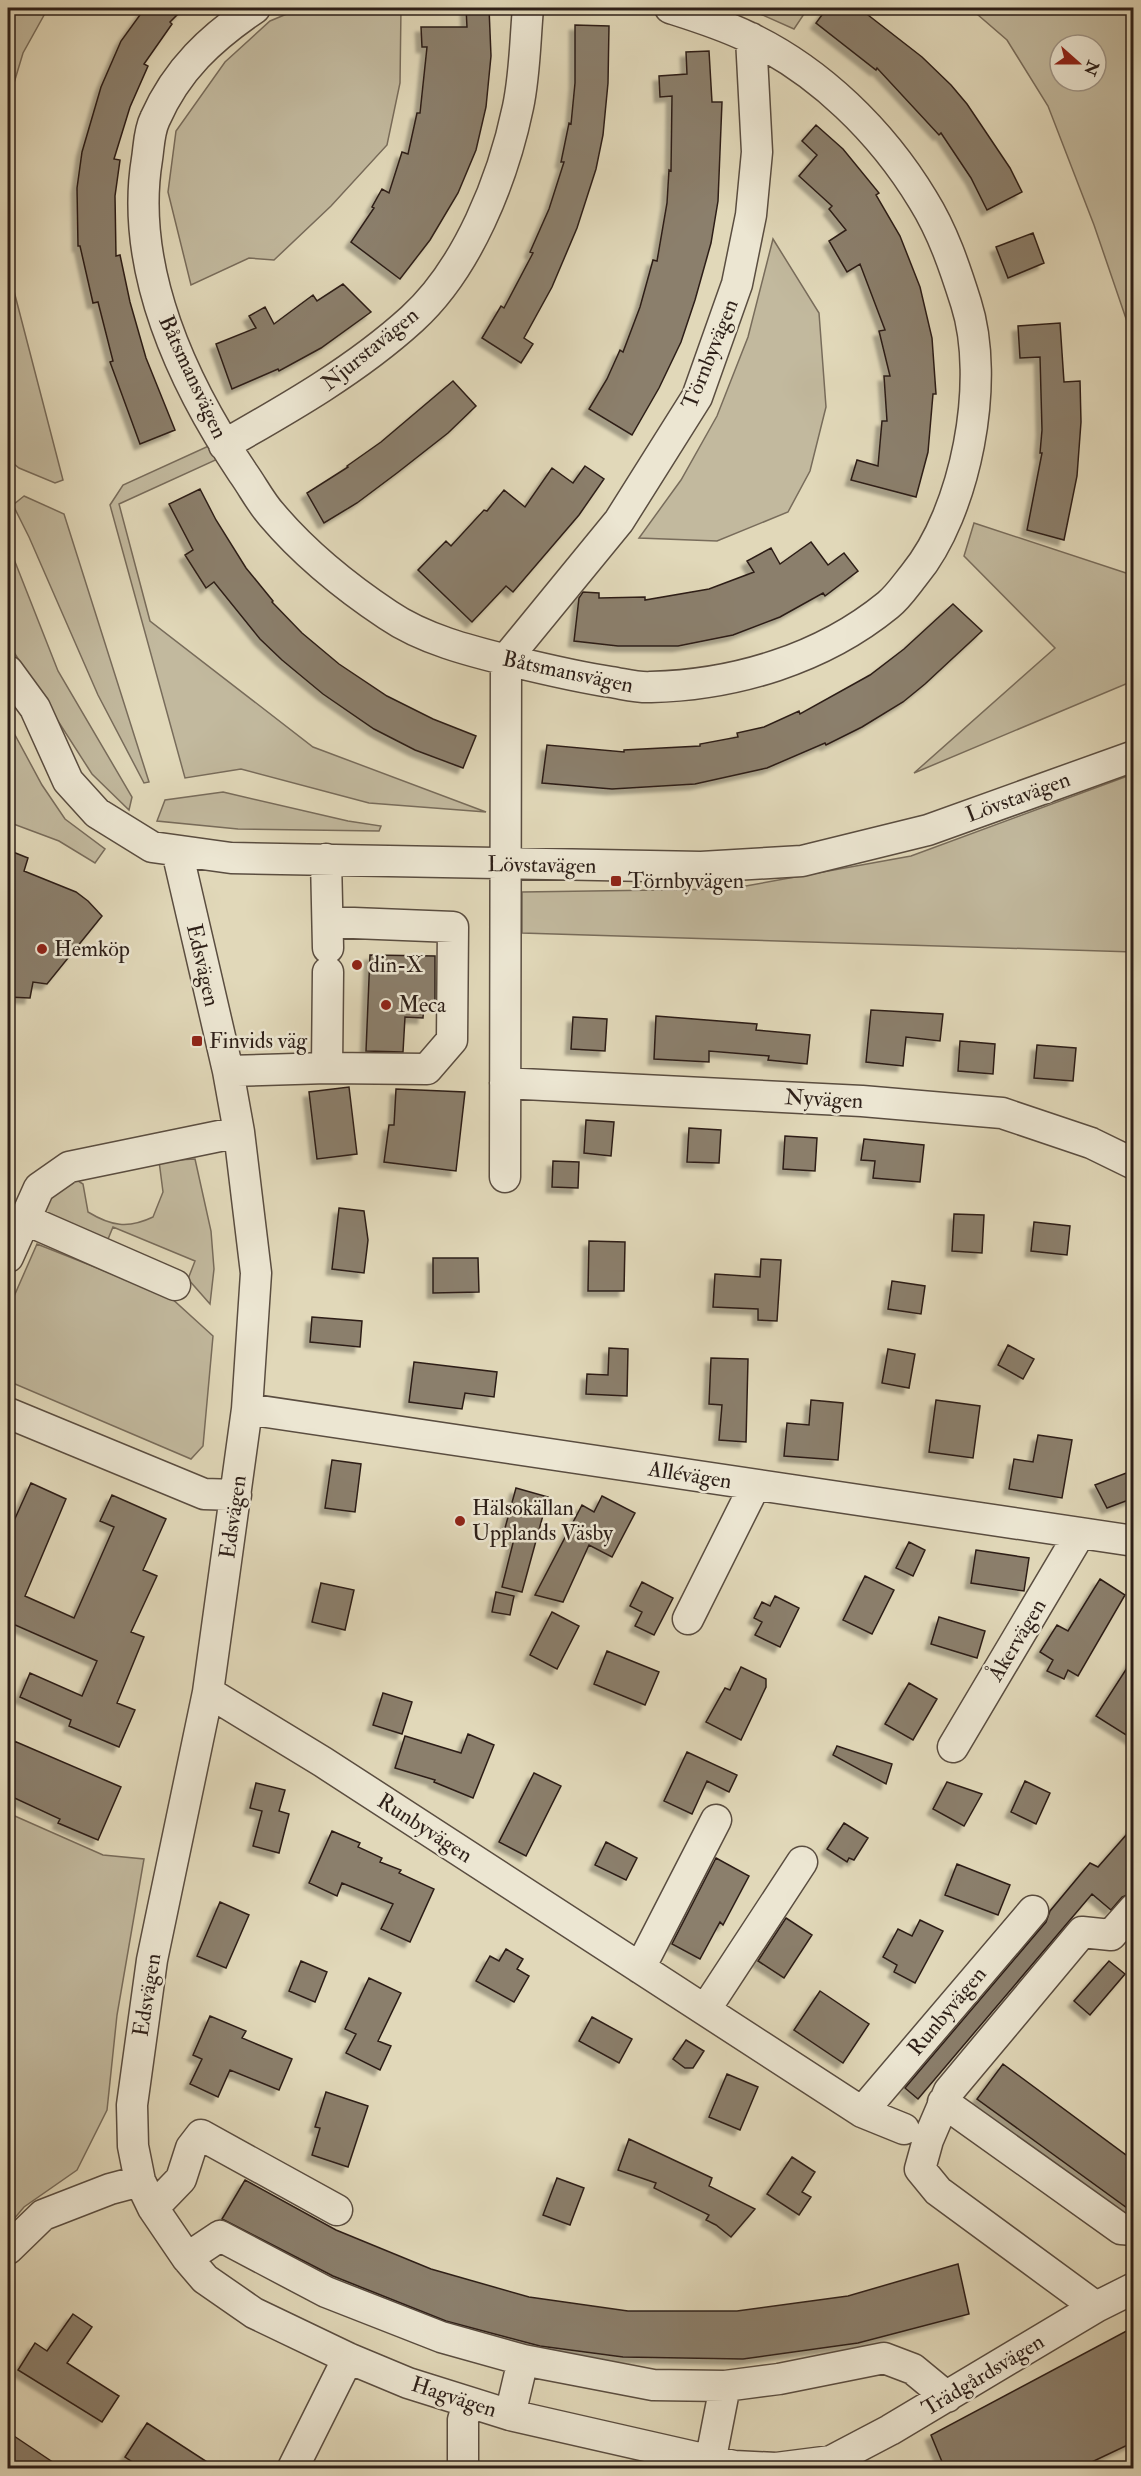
<svg xmlns="http://www.w3.org/2000/svg" width="1141" height="2476" font-family="'IM FELL Double Pica',serif">
<defs>
<filter id="shadow"><feDropShadow dx="-5.5" dy="5.5" stdDeviation="1.5" flood-color="#0004"/></filter>
</defs>
<rect width="100%" height="100%" fill="#e1d8b9"/>
<filter id="stains"><feTurbulence type="fractalNoise" baseFrequency=".00333" numOctaves="4"/><feColorMatrix values="0 0 0 0 .2 0 0 0 0 .09 0 0 0 0 .02 0 0 0 .5 -.17"/></filter>
<radialGradient id="worn" r=".72"><stop offset=".6" stop-color="#630" stop-opacity="0"/><stop offset="1" stop-color="#630" stop-opacity=".3"/></radialGradient>
<path fill="#c2b99e" stroke="#786c5b" stroke-width="1.5" fill-rule="evenodd" d="M 8,8 L 48,8 L 23,53 L 8,103 Z
M 301,8 L 401,8 L 400,83 L 387,145 L 331,206 L 274,260 L 249,258 L 191,285 L 168,192 L 176,131 L 225,62 L 270,21 Z
M 747,8 L 808,8 L 794,29 Z
M 970,8 L 1133,8 L 1133,339 L 1094,225 L 1048,106 L 1007,40 ZM 1060,45 L 1096,45 L 1096,81 L 1060,81 Z
M 773,239 L 819,313 L 826,407 L 810,471 L 788,512 L 717,541 L 639,538 L 681,480 L 717,416 L 748,337 Z
M 8,268 L 63,480 L 55,483 L 19,468 L 8,459 Z
M 213,444 L 220,458 L 119,504 L 150,621 L 313,747 L 486,812 L 369,803 L 241,769 L 185,778 L 110,505 L 123,485 Z
M 24,496 L 64,514 L 149,782 L 144,783 L 98,695 L 29,537 L 13,505 Z
M 974,523 L 1129,574 L 1133,554 L 1133,681 L 914,773 L 1055,648 L 964,556 Z
M 8,544 L 58,671 L 132,797 L 129,810 L 92,774 L 8,643 Z
M 8,722 L 42,785 L 65,819 L 105,849 L 95,863 L 59,841 L 8,822 Z
M 1133,774 L 1133,952 L 522,933 L 522,892 L 729,889 L 911,856 Z
M 223,792 L 348,821 L 381,826 L 379,831 L 238,829 L 157,821 L 165,800 Z
M 195,1159 L 211,1231 L 214,1269 L 210,1304 L 188,1279 L 195,1261 L 113,1227 L 106,1244 L 46,1218 L 46,1200 L 75,1179 L 83,1184 L 88,1212 C 111,1226 128,1229 153,1217 L 163,1192 L 159,1161 Z
M 37,1244 L 170,1297 L 213,1336 L 203,1446 L 191,1459 L 8,1381 L 8,1310 Z
M 8,1813 L 103,1855 L 144,1859 L 117,2015 L 107,2110 L 77,2170 L 24,2207 L 8,2226 Z"/>
<path fill="#8b7f6c" stroke="#2d1f18" stroke-width="1.5" filter="url(#shadow)" d="M 145,8 L 184,8 L 170,22 L 172,24 L 144,64 L 148,66 L 130,107 L 114,159 L 120,160 L 115,196 L 116,256 L 120,255 L 130,302 L 146,358 L 175,430 L 140,444 L 110,362 L 113,361 L 98,302 L 93,303 L 80,246 L 78,246 L 77,188 L 82,152 L 101,87 L 121,41 Z
M 466,8 L 489,8 L 491,56 L 486,107 L 476,150 L 458,193 L 430,240 L 400,279 L 351,242 L 374,208 L 372,207 L 382,189 L 389,193 L 402,152 L 408,154 L 417,113 L 420,113 L 427,47 L 422,47 L 421,27 L 467,27 Z
M 827,8 L 859,8 L 922,57 L 951,85 L 967,104 L 1010,168 L 1022,192 L 987,210 L 971,178 L 941,133 L 939,135 L 877,68 L 876,70 L 816,23 Z
M 575,25 L 609,26 L 608,83 L 603,135 L 596,169 L 577,228 L 552,287 L 524,338 L 533,344 L 521,363 L 482,338 L 501,306 L 504,308 L 533,253 L 530,252 L 549,209 L 564,162 L 561,162 L 569,123 L 571,124 L 575,83 Z
M 709,51 L 712,102 L 722,102 L 718,201 L 711,243 L 695,300 L 681,342 L 659,388 L 632,435 L 589,409 L 607,379 L 620,350 L 623,352 L 640,307 L 653,260 L 657,261 L 667,203 L 669,170 L 671,171 L 672,96 L 660,97 L 659,76 L 687,74 L 686,52 Z
M 816,125 L 843,149 L 879,193 L 876,195 L 900,236 L 920,287 L 932,338 L 936,394 L 933,394 L 928,452 L 916,497 L 851,480 L 857,460 L 878,466 L 882,421 L 887,421 L 884,376 L 890,376 L 879,331 L 885,330 L 860,264 L 847,272 L 829,241 L 846,230 L 829,209 L 832,206 L 799,176 L 817,155 L 802,141 Z
M 1033,233 L 1044,263 L 1008,278 L 996,247 Z
M 343,284 L 371,312 L 321,348 L 279,371 L 278,369 L 232,389 L 216,344 L 256,328 L 249,316 L 265,307 L 274,324 L 313,295 L 317,301 Z
M 1060,323 L 1064,382 L 1080,381 L 1081,422 L 1077,476 L 1064,540 L 1027,530 L 1042,453 L 1040,453 L 1042,430 L 1040,357 L 1020,358 L 1018,326 Z
M 453,381 L 476,406 L 448,433 L 397,473 L 357,503 L 324,523 L 307,493 L 348,467 L 347,466 L 381,442 Z
M 585,466 L 604,479 L 579,515 L 513,592 L 506,586 L 472,622 L 418,570 L 446,541 L 451,546 L 484,510 L 487,511 L 504,490 L 525,507 L 552,468 L 573,483 Z
M 200,489 L 216,520 L 246,568 L 273,601 L 272,602 L 302,633 L 339,664 L 387,696 L 433,719 L 476,736 L 463,768 L 415,750 L 374,729 L 323,694 L 282,660 L 260,639 L 214,582 L 206,588 L 185,555 L 193,550 L 169,504 Z
M 811,542 L 828,565 L 844,553 L 858,571 L 825,596 L 823,593 L 780,617 L 733,635 L 678,646 L 618,646 L 574,641 L 579,598 L 583,592 L 599,593 L 599,598 L 645,597 L 645,600 L 709,589 L 754,572 L 747,561 L 771,548 L 780,564 Z
M 953,604 L 982,631 L 925,684 L 903,702 L 862,727 L 826,745 L 825,743 L 767,768 L 695,784 L 612,789 L 542,783 L 547,745 L 624,752 L 624,750 L 700,746 L 700,744 L 738,737 L 737,733 L 764,727 L 799,711 L 800,714 L 870,675 L 904,649 Z
M 8,850 L 28,858 L 24,871 L 76,892 L 88,901 L 102,916 L 47,984 L 33,982 L 30,998 L 8,997 Z
M 370,955 L 435,956 L 435,1003 L 424,1003 L 423,1018 L 405,1017 L 403,1052 L 366,1051 Z
M 871,1010 L 943,1014 L 940,1041 L 906,1037 L 903,1066 L 866,1062 Z
M 656,1016 L 757,1024 L 756,1030 L 810,1035 L 807,1064 L 768,1060 L 769,1056 L 709,1051 L 709,1062 L 654,1059 Z
M 573,1017 L 607,1019 L 605,1051 L 571,1049 Z
M 960,1041 L 995,1044 L 993,1074 L 958,1071 Z
M 1037,1045 L 1076,1048 L 1073,1081 L 1034,1078 Z
M 349,1087 L 357,1154 L 317,1159 L 309,1092 Z
M 396,1089 L 465,1092 L 456,1171 L 384,1162 L 389,1125 L 394,1125 Z
M 586,1120 L 614,1122 L 611,1156 L 584,1153 Z
M 689,1128 L 721,1130 L 719,1163 L 687,1162 Z
M 785,1136 L 817,1138 L 815,1171 L 783,1169 Z
M 864,1139 L 924,1145 L 920,1182 L 873,1178 L 875,1161 L 861,1160 Z
M 553,1161 L 579,1162 L 578,1188 L 552,1187 Z
M 339,1208 L 364,1211 L 368,1240 L 364,1273 L 332,1269 Z
M 954,1214 L 984,1215 L 982,1253 L 952,1251 Z
M 1034,1222 L 1070,1226 L 1067,1255 L 1031,1251 Z
M 589,1241 L 625,1242 L 624,1291 L 588,1291 Z
M 433,1258 L 478,1258 L 479,1292 L 433,1293 Z
M 761,1259 L 781,1260 L 777,1321 L 758,1320 L 758,1309 L 713,1307 L 715,1274 L 760,1277 Z
M 892,1281 L 925,1286 L 921,1314 L 888,1309 Z
M 312,1317 L 362,1321 L 360,1347 L 310,1342 Z
M 1008,1345 L 1034,1359 L 1023,1379 L 998,1365 Z
M 609,1348 L 628,1349 L 627,1396 L 586,1394 L 587,1374 L 608,1375 Z
M 888,1349 L 915,1354 L 909,1388 L 882,1383 Z
M 711,1358 L 748,1359 L 746,1442 L 719,1440 L 722,1405 L 709,1404 Z
M 414,1362 L 497,1372 L 494,1397 L 465,1393 L 462,1409 L 409,1402 Z
M 811,1400 L 843,1403 L 838,1460 L 784,1456 L 787,1423 L 809,1425 Z
M 936,1400 L 980,1406 L 973,1458 L 929,1452 Z
M 1038,1435 L 1072,1440 L 1062,1498 L 1009,1489 L 1014,1459 L 1033,1462 Z
M 332,1460 L 361,1464 L 355,1512 L 325,1508 Z
M 1134,1470 L 1134,1498 L 1107,1508 L 1095,1485 Z
M 31,1483 L 66,1499 L 25,1596 L 74,1618 L 114,1527 L 100,1521 L 112,1495 L 166,1519 L 143,1570 L 157,1576 L 131,1632 L 144,1637 L 117,1703 L 135,1710 L 119,1747 L 69,1726 L 71,1720 L 20,1697 L 30,1673 L 82,1696 L 97,1661 L 13,1624 L 8,1636 L 8,1534 Z
M 516,1488 L 548,1497 L 522,1592 L 502,1587 L 516,1531 L 505,1528 Z
M 602,1496 L 635,1513 L 612,1557 L 589,1545 L 563,1602 L 535,1595 L 582,1505 L 594,1512 Z
M 909,1542 L 925,1550 L 913,1576 L 896,1568 Z
M 976,1550 L 1029,1558 L 1024,1591 L 971,1583 Z
M 865,1576 L 894,1590 L 872,1634 L 843,1620 Z
M 1100,1579 L 1125,1595 L 1078,1676 L 1068,1670 L 1064,1679 L 1047,1671 L 1053,1660 L 1040,1652 L 1057,1625 L 1068,1631 Z
M 642,1582 L 673,1598 L 654,1635 L 635,1626 L 642,1612 L 630,1606 Z
M 321,1583 L 354,1590 L 345,1630 L 312,1622 Z
M 496,1592 L 514,1596 L 510,1615 L 492,1612 Z
M 775,1596 L 799,1608 L 780,1647 L 755,1635 L 762,1622 L 754,1618 L 762,1602 L 770,1606 Z
M 552,1612 L 579,1626 L 557,1669 L 530,1655 Z
M 939,1617 L 985,1631 L 977,1658 L 931,1644 Z
M 607,1651 L 659,1672 L 645,1705 L 594,1684 Z
M 1134,1657 L 1134,1740 L 1096,1716 Z
M 741,1667 L 766,1679 L 766,1687 L 741,1740 L 706,1722 L 725,1688 L 730,1690 Z
M 909,1683 L 937,1699 L 913,1740 L 885,1724 Z
M 383,1693 L 412,1702 L 402,1734 L 373,1725 Z
M 468,1734 L 494,1745 L 473,1798 L 434,1782 L 435,1780 L 395,1768 L 405,1736 L 461,1753 Z
M 14,1741 L 121,1787 L 98,1840 L 58,1823 L 60,1819 L 8,1795 L 8,1757 Z
M 837,1746 L 892,1764 L 886,1784 L 833,1755 Z
M 687,1752 L 737,1775 L 729,1792 L 707,1781 L 692,1814 L 664,1801 Z
M 534,1773 L 561,1786 L 526,1856 L 499,1842 Z
M 1025,1781 L 1050,1793 L 1036,1824 L 1011,1812 Z
M 947,1782 L 982,1794 L 964,1826 L 933,1809 Z
M 256,1783 L 285,1790 L 279,1811 L 289,1814 L 279,1853 L 253,1846 L 262,1811 L 250,1808 Z
M 844,1823 L 868,1838 L 854,1860 L 849,1858 L 847,1862 L 827,1849 Z
M 1134,1826 L 1134,1892 L 1122,1897 L 1111,1910 L 1092,1894 L 918,2099 L 905,2088 L 1046,1922 L 1050,1911 L 1090,1863 L 1098,1867 Z
M 332,1831 L 360,1843 L 358,1847 L 382,1858 L 380,1862 L 401,1870 L 399,1873 L 434,1889 L 410,1942 L 381,1929 L 393,1904 L 342,1883 L 337,1896 L 309,1883 Z
M 606,1842 L 637,1858 L 626,1880 L 595,1865 Z
M 716,1858 L 749,1876 L 723,1925 L 720,1922 L 700,1959 L 672,1944 Z
M 957,1864 L 1010,1885 L 998,1915 L 945,1895 Z
M 220,1902 L 249,1915 L 226,1968 L 197,1956 Z
M 786,1918 L 812,1935 L 784,1978 L 758,1961 Z
M 920,1920 L 943,1931 L 915,1983 L 894,1972 L 897,1965 L 883,1957 L 898,1929 L 912,1936 Z
M 506,1949 L 523,1959 L 517,1969 L 529,1976 L 514,2002 L 476,1981 L 490,1956 L 499,1961 Z
M 301,1961 L 327,1972 L 315,2002 L 289,1991 Z
M 1109,1961 L 1125,1974 L 1090,2015 L 1074,2001 Z
M 369,1978 L 401,1993 L 378,2041 L 391,2046 L 380,2070 L 346,2053 L 356,2034 L 345,2029 Z
M 820,1991 L 869,2024 L 843,2063 L 794,2030 Z
M 210,2016 L 246,2031 L 242,2038 L 292,2059 L 279,2090 L 230,2070 L 218,2097 L 190,2084 L 202,2059 L 193,2055 Z
M 592,2017 L 632,2039 L 619,2063 L 579,2041 Z
M 686,2040 L 704,2051 L 693,2068 L 685,2068 L 673,2059 Z
M 1003,2064 L 1134,2161 L 1134,2213 L 977,2099 Z
M 727,2074 L 758,2087 L 740,2130 L 709,2117 Z
M 326,2092 L 368,2106 L 348,2167 L 312,2155 L 320,2128 L 315,2127 Z
M 629,2139 L 712,2178 L 709,2186 L 755,2209 L 731,2237 L 716,2225 L 706,2220 L 709,2215 L 654,2188 L 656,2183 L 618,2170 Z
M 792,2157 L 815,2172 L 802,2192 L 811,2197 L 799,2215 L 767,2194 Z
M 557,2178 L 584,2188 L 570,2225 L 543,2215 Z
M 245,2180 L 336,2230 L 431,2269 L 529,2297 L 628,2311 L 737,2311 L 848,2296 L 958,2264 L 969,2314 L 858,2343 L 743,2359 L 623,2357 L 540,2346 L 446,2321 L 333,2276 L 222,2219 Z
M 73,2314 L 92,2327 L 67,2363 L 119,2396 L 102,2422 L 18,2370 L 35,2343 L 47,2351 Z
M 1134,2327 L 1134,2442 L 1077,2469 L 945,2469 L 931,2435 Z
M 147,2423 L 218,2469 L 143,2469 L 125,2457 Z
M 8,2432 L 63,2469 L 8,2469 Z"/>
<g fill="none" stroke-linecap="round" stroke-linejoin="round">
<defs>
<path id="minor" d="M 255,8 C 211,38 177,69 155,119 C 149,131 149,146 147,159 C 129,269 183,384 243,473 C 253,487 261,503 272,515 C 305,554 346,587 388,615 C 423,639 470,651 511,661 C 544,669 577,677 611,682 C 624,684 638,688 651,687 C 735,685 822,659 888,605 C 898,597 906,585 914,575 C 966,512 991,381 966,303 C 955,268 943,232 923,200 C 882,132 819,70 746,36 C 721,24 695,16 670,8
M 224,445 C 289,408 356,370 412,319 C 468,268 503,179 518,107 C 525,74 525,41 528,8
M 8,671 L 35,708 L 68,781 L 97,813 L 152,847 L 231,858 L 701,867 L 802,861 L 928,830 L 1134,756
M 177,851 L 228,1071 L 239,1132 L 256,1273 L 247,1409 L 208,1692 L 152,1960 L 132,2105 L 133,2146 L 140,2181 L 153,2208 L 187,2258 L 205,2279 L 254,2313 L 348,2358 L 408,2383 L 510,2415 L 734,2466 L 776,2468 L 831,2461 L 890,2430 L 1096,2307 L 1134,2288
M 326,859 L 328,948
M 327,1068 L 427,1069 L 452,1040 L 453,927 L 329,922
M 228,1071 L 327,1068 L 328,972
M 505,1083 L 862,1101 L 1002,1113 L 1091,1143 L 1134,1164
M 505,1177 L 506,659 L 619,521 L 697,397 L 737,284 L 751,215 L 757,152 L 751,38
M 24,1219 L 175,1285
M 8,1257 L 39,1188 L 69,1167 L 239,1132
M 247,1409 L 1134,1541
M 8,1413 L 204,1494 L 236,1495
M 688,1619 L 755,1485
M 208,1692 L 323,1762 L 862,2112 L 904,2129
M 953,1747 L 1080,1533
M 640,1968 L 716,1820
M 705,2010 L 802,1862
M 943,2102 L 1121,2229 L 1134,2230
M 862,2112 L 1033,1911
M 153,2208 L 181,2179 L 191,2148 L 201,2135 L 337,2210
M 8,2249 L 43,2215 L 110,2189 L 140,2181
M 187,2258 L 220,2236 L 326,2292 L 441,2337 L 523,2360 L 653,2385 L 725,2386 L 779,2379 L 884,2358 L 913,2369 L 947,2397
M 1096,2307 L 938,2191 L 920,2169 L 928,2140 L 949,2091 L 1082,1932 L 1111,1935 L 1134,1909
M 510,2415 L 523,2360
M 293,2468 L 348,2358
M 463,2468 L 463,2420 L 468,2403
M 709,2468 L 725,2386"/>
</defs>
<use href="#minor" stroke="#5a4d40" stroke-width="33"/>
<use href="#minor" stroke="#ece6d2" stroke-width="30"/>
</g>
<g fill="#8f2418" stroke="#ece6d2" stroke-width="2">
<rect x="610" y="875" width="12" height="12" rx="3"/>
<circle cx="42" cy="949" r="6"/>
<circle cx="357" cy="965" r="6"/>
<circle cx="386" cy="1005" r="6"/>
<rect x="191" y="1035" width="12" height="12" rx="3"/>
<circle cx="460" cy="1521" r="6"/>
</g>
<g text-anchor="middle" dominant-baseline="central" stroke-width="5" stroke-linejoin="round" paint-order="stroke">
<g font-size="22" fill="#2d1f18" stroke="#ece6d2">
<text transform="translate(370 349) rotate(-39)">Njurstavägen</text>
<text transform="translate(710 354) rotate(-68)">Törnbyvägen</text>
<text transform="translate(193 377) rotate(65)">Båtsmansvägen</text>
<text transform="translate(568 672) rotate(12)">Båtsmansvägen</text>
<text transform="translate(1018 797) rotate(-20)">Lövstavägen</text>
<text transform="translate(542 865) rotate(1)">Lövstavägen</text>
<text transform="translate(203 965) rotate(77)">Edsvägen</text>
<text transform="translate(824 1099) rotate(3)">Nyvägen</text>
<text transform="translate(690 1475) rotate(9)">Allévägen</text>
<text transform="translate(233 1517) rotate(-82)">Edsvägen</text>
<text transform="translate(1017 1640) rotate(-59)">Åkervägen</text>
<text transform="translate(425 1828) rotate(33)">Runbyvägen</text>
<text transform="translate(147 1995) rotate(-81)">Edsvägen</text>
<text transform="translate(947 2011) rotate(-50)">Runbyvägen</text>
<text transform="translate(983 2375) rotate(-31)">Trädgårdsvägen</text>
<text transform="translate(454 2397) rotate(18)">Hagvägen</text>
</g>
<g font-size="22" fill="#2d1f18" stroke="#ece6d2" text-anchor="start">
<text x="628" y="881">Törnbyvägen</text>
<text x="54" y="949">Hemköp</text>
<text x="369" y="965">din-X</text>
<text x="398" y="1005">Meca</text>
<text x="209" y="1041">Finvids väg</text>
<text x="472" y="1508">Hälsokällan<tspan x="472" dy="25">Upplands Väsby</tspan></text>
</g>
</g>
<rect width="1141" height="2476" fill="none" stroke="#e1d8b9" stroke-width="30"/>
<rect x="9" y="9" width="1123" height="2458" fill="none" stroke="#2d1f18" stroke-width="3"/>
<rect x="15" y="15" width="1111" height="2446" fill="none" stroke="#2d1f18" stroke-width="1.5"/>
<g transform="translate(1078 63) rotate(111)"><circle r="28" fill="#ece6d2" stroke="#a09688" stroke-width="1.5"/>
<path d="M0-4.5L10 22L0 15L-10 22Z" fill="#8f2418"/>
<text y="-9" font-size="16" font-weight="bold" text-anchor="middle" fill="#2d1f18">N</text>
</g>
<rect width="100%" height="100%" filter="url(#stains)"/>
<rect width="100%" height="100%" fill="url(#worn)"/>
</svg>
